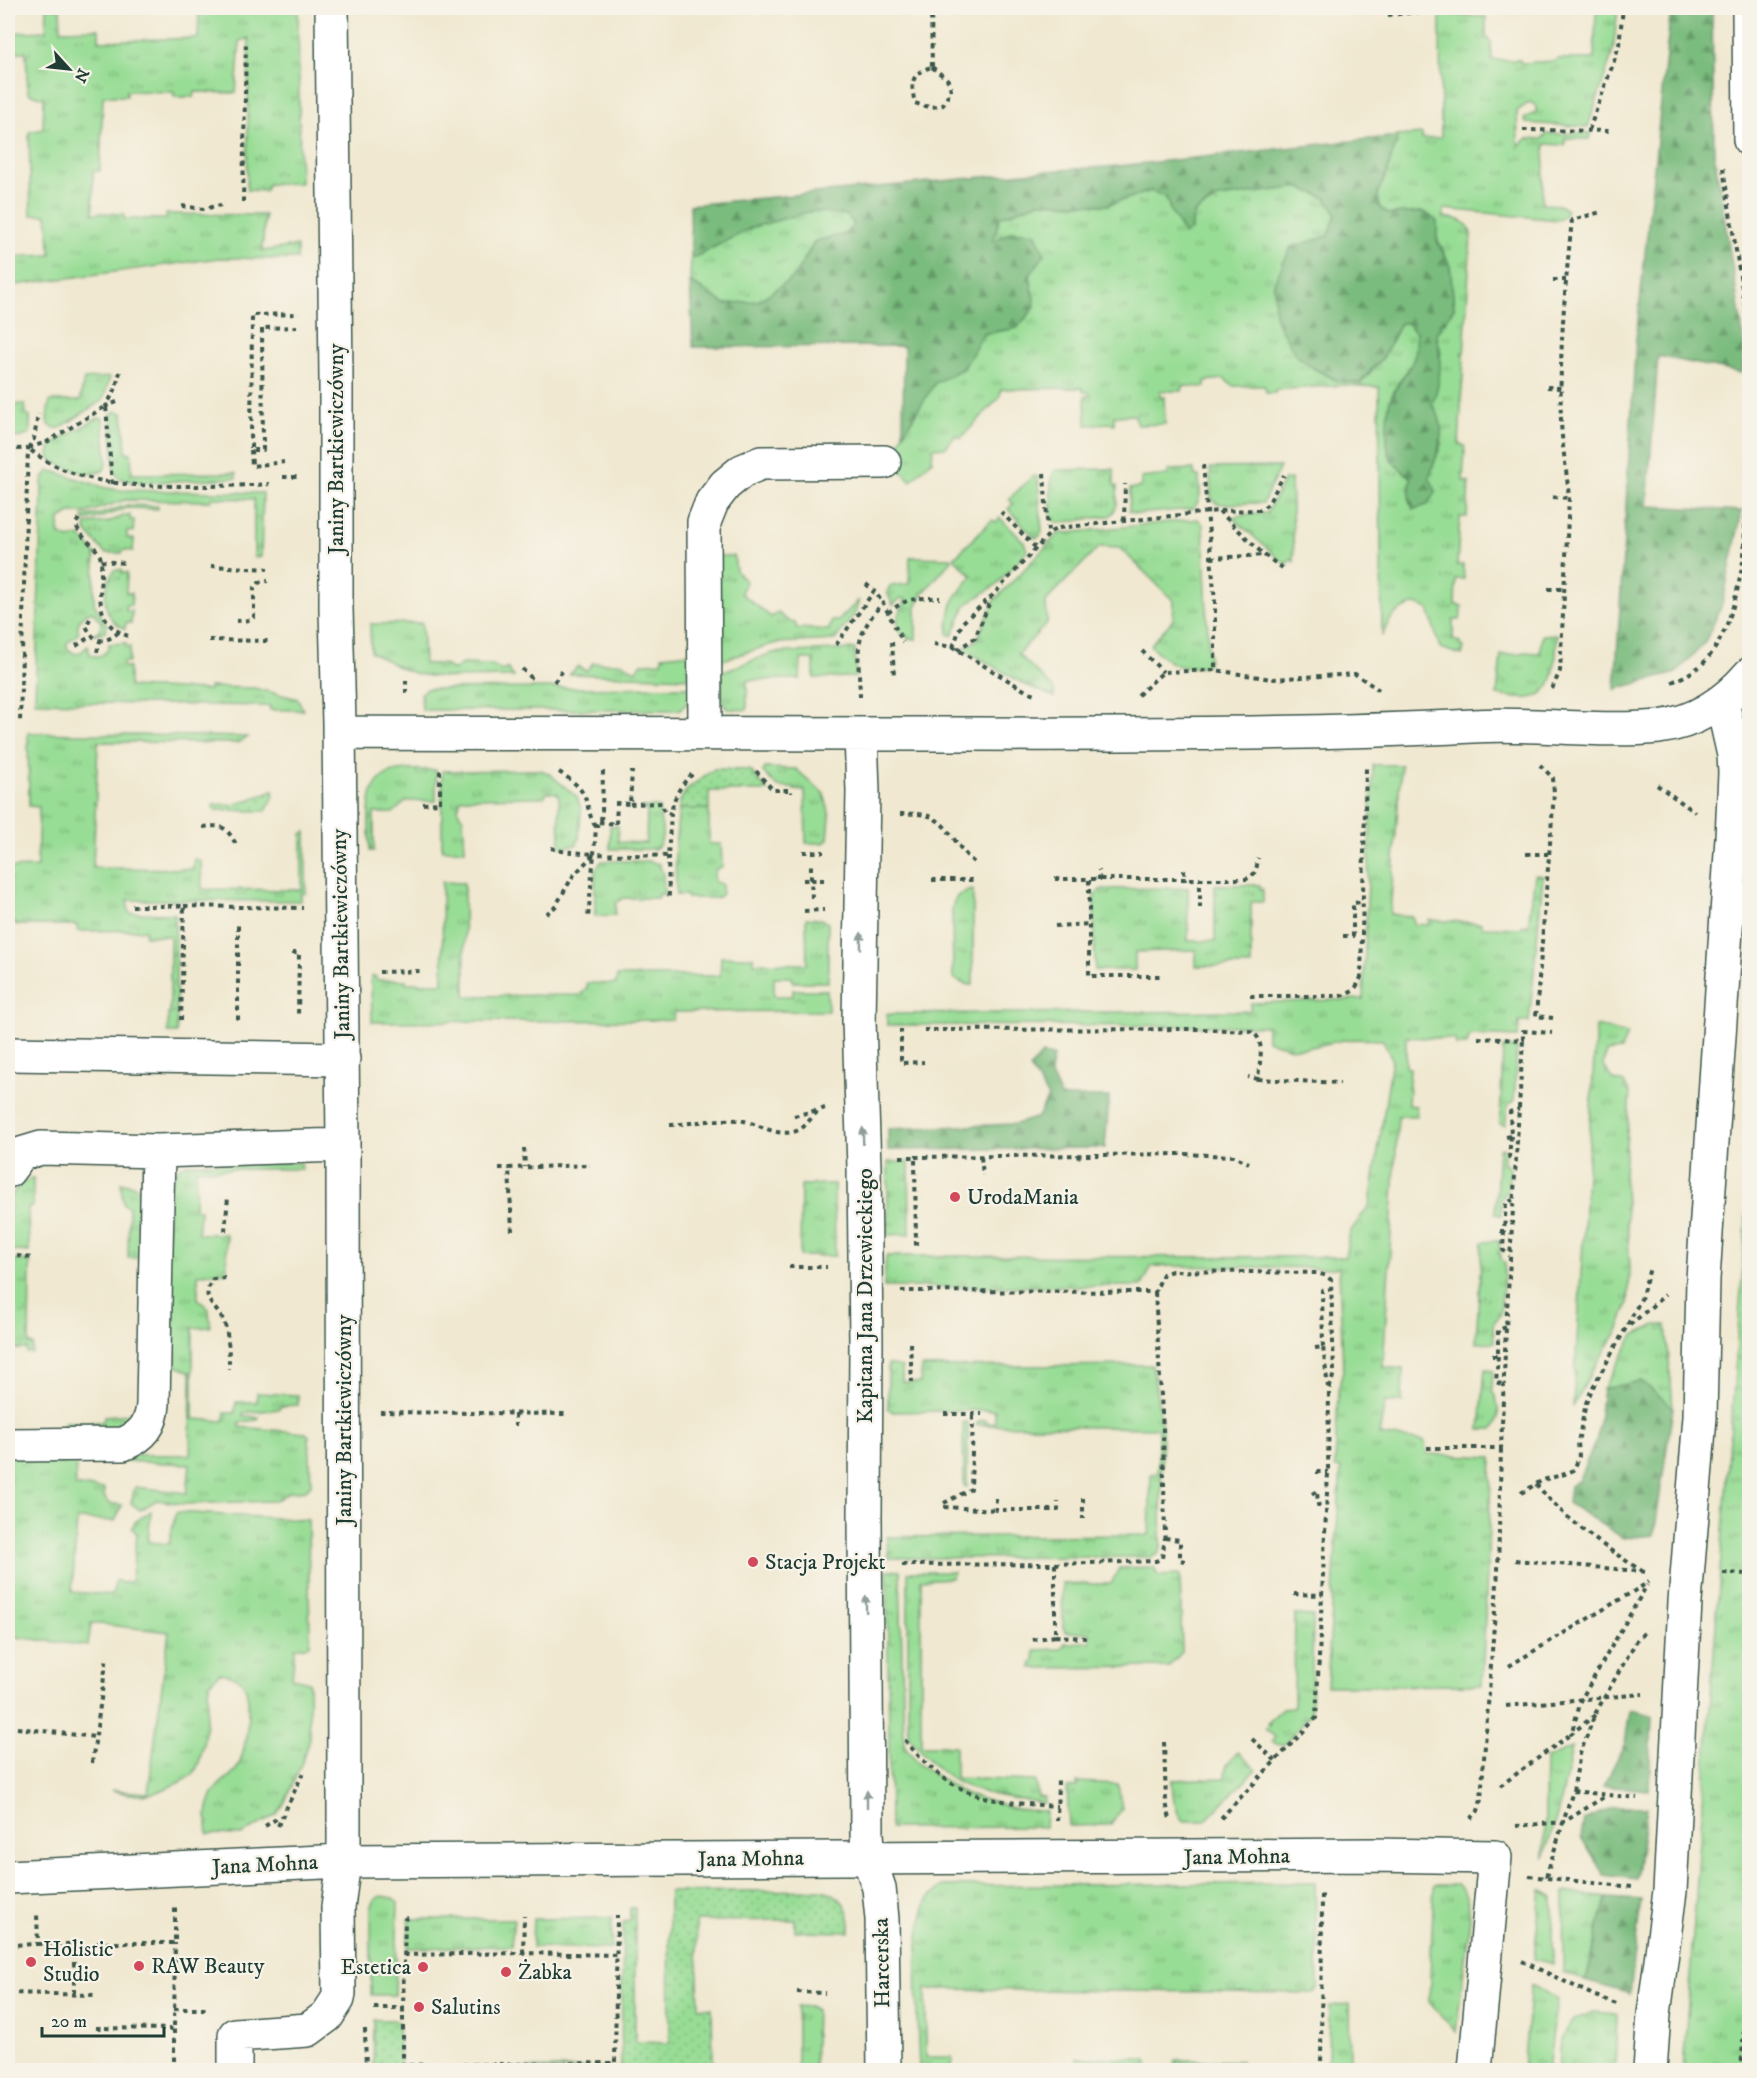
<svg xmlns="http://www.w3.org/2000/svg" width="1757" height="2078" font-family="'IM FELL DW Pica',serif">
<defs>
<pattern id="grass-tufts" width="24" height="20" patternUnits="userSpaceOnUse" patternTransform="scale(1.5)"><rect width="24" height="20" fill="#98dd95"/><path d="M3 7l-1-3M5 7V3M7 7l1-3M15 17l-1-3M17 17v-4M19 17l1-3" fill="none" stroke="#7bb47a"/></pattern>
<pattern id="forest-firs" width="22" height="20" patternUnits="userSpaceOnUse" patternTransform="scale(1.5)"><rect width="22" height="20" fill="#7abc7e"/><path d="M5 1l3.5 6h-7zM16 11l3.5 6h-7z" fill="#639a68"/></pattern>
<pattern id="garden-dots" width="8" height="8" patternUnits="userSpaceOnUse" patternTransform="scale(1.5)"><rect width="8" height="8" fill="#98dd95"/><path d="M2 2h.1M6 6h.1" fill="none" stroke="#7bb47a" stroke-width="1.8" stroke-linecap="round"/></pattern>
</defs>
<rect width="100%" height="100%" fill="#f7f3e8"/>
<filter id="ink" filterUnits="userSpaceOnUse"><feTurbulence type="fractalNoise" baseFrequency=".0167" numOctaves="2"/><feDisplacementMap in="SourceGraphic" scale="12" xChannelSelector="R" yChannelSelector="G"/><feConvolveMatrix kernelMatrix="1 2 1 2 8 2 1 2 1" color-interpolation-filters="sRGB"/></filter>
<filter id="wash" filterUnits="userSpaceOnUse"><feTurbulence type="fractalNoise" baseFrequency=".008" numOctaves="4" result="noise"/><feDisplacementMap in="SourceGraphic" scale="24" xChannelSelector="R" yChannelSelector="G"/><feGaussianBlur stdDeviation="1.35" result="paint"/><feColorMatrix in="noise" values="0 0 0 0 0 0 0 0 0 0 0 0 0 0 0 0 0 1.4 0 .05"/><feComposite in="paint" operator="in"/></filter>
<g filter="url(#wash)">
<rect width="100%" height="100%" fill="#f0e8d0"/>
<path fill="url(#grass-tufts)" stroke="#5c8d64" stroke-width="1.5" d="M 47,8 L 60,8 L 61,30 L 99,29 L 99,41 L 198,38 L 199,8 L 298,8 L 300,183 L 268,184 L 266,191 L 247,190 L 249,38 L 240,41 L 236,93 L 195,92 L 194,97 L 174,97 L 174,92 L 126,91 L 127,96 L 103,96 L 100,171 L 93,171 L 93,213 L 124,214 L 124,219 L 167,219 L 166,214 L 265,215 L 262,251 L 297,246 L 297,259 L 219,258 L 8,286 L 8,257 L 51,255 L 47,215 L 31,215 L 29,132 L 43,129 L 44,98 L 28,93 L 26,52 L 8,52 L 8,33 L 46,31 Z
M 1440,8 L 1454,8 L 1455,15 L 1486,17 L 1486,36 L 1491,42 L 1492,60 L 1520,60 L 1521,63 L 1555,61 L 1557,59 L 1594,59 L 1596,13 L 1599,12 L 1599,8 L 1618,8 L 1613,51 L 1588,127 L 1526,123 L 1524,119 L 1536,112 L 1536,106 L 1530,102 L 1517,111 L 1518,147 C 1525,137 1531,138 1542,139 L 1547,134 L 1591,133 L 1590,139 L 1565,138 L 1565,145 L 1545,144 L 1542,204 L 1559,205 L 1567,210 L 1564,217 L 1558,220 L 1444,209 L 1444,217 C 1457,219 1468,219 1471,234 L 1459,444 L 1465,446 L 1463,481 L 1469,482 L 1467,517 L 1460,517 L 1457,565 L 1463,565 L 1464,579 L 1456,579 L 1455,605 L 1462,606 L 1460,620 L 1453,620 L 1453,640 L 1460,642 L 1460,646 L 1464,647 L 1462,655 L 1440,648 L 1428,609 L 1416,604 C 1394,611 1391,615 1382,636 L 1379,387 L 1341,385 L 1276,390 L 1275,393 L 1266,393 L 1265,386 L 1233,386 L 1224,379 L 1205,381 L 1205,387 L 1183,386 L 1182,391 L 1160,391 L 1160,397 L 1164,397 L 1165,424 L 1137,425 L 1135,415 L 1114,416 L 1114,425 L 1109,423 L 1086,425 L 1085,396 L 1090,396 L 1089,392 L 1083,392 L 1083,388 L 1001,389 L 1000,397 L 961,438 L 956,435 L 946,447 L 933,448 L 932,460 L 911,481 L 891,460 L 910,420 L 935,382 L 964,368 L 983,334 L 1017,328 L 1035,307 L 1030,275 L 992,241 L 1000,217 L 1039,202 L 1107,205 L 1151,191 L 1166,197 L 1171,212 L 1191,230 L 1194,213 L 1218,198 L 1299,187 L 1326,198 L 1336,214 L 1329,236 L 1313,368 L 1338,381 L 1361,383 L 1384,356 L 1400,323 L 1406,322 L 1416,332 C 1420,366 1406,366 1394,391 C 1389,401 1392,447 1392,461 L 1411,477 L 1409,500 L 1413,509 L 1427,505 L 1429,477 L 1442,442 L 1432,404 L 1441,352 L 1436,334 L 1454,308 L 1450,266 L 1425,212 L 1389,214 L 1379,207 L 1378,192 L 1387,173 L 1398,136 L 1422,134 L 1422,139 L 1441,138 Z
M 812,211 L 846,215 L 855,224 L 845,234 L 815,241 L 794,277 L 758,301 L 725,304 L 690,282 L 691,259 L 753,227 Z
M 110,377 L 103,400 L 60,428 C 41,429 48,413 50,401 L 80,401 L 84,379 Z
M 25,404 L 26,414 L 30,417 L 30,433 L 23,437 L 8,438 L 8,405 Z
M 116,411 L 123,413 L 126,452 L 131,453 L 132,474 L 236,473 L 236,478 L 137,483 L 119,478 L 114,471 L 111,414 Z
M 98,418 L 102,418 L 103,420 L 107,461 L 104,470 C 98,473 92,475 85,473 C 78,472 53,463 50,458 C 48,453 50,448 52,444 Z
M 1280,467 L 1263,503 L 1217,504 L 1211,498 L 1210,468 Z
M 1114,469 L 1114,486 L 1117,486 C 1117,498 1119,508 1110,516 L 1058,523 L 1051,518 L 1051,478 L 1055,470 Z
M 1194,469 L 1194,475 L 1199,476 C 1199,489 1204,501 1191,509 L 1137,514 L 1129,511 L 1130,489 L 1141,487 L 1141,478 L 1168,475 L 1169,470 Z
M 49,471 L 56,472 L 106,488 L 121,490 L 263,493 L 261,557 L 254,557 L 254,499 L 211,498 L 211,501 L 125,500 L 86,513 L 70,513 L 60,519 L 59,527 L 60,535 L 69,539 L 80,536 L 95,553 L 94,604 L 107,625 L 105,632 L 94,634 L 100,629 L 101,622 L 92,611 C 83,614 75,622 79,633 L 67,643 L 67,648 L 75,654 L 80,653 L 88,646 L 90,655 C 100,658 108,654 109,644 L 126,643 L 126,647 L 130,647 L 129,662 L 123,662 L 123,667 L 129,668 L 129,687 L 209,690 L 209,687 L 254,688 L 298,699 L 303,710 L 270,710 L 270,706 L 35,702 L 42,495 C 42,486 40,478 49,471 Z
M 1033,476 L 1038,477 L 1042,532 L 1040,536 L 1035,538 L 1008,509 L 1013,504 L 1009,499 Z
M 1291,479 L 1294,562 L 1291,559 L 1286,565 L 1234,519 L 1235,516 L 1267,513 L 1284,480 Z
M 127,505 L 158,506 L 158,509 L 127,508 L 102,517 L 84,521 L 83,516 L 101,514 Z
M 126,515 L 130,515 L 130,520 L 134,520 L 133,532 L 127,531 L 127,538 L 134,539 L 133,551 L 123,550 L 122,553 L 105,553 L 86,531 L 85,524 L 108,522 Z
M 1000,518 L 1024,542 L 1027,551 L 996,585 L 966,605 L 952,636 L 948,634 C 949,602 952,600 972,576 L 954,558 L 992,520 L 996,522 Z
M 1198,519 L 1203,525 L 1209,660 L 1206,665 C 1180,673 1167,662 1150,645 L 1173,620 L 1174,601 L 1120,548 L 1099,547 L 1046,601 L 1047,623 L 1018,654 L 1051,686 L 1054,690 L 1054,697 L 1026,685 L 963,649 L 977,640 L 994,601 L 1058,534 Z
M 718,556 L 734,556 L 736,571 L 746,582 L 741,593 L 771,617 L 778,613 L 790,622 L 795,623 L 797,628 L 829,630 L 832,621 L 838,621 L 859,600 L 855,613 L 835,640 L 776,643 L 720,661 Z
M 910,557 L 951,558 L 952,560 L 924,592 L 916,607 L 916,639 C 888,637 898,614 906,599 L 901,598 L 893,605 L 887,592 L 890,586 L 909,584 Z
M 114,570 L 122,570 L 122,573 L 127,573 L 126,593 L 132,593 L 131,605 L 126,605 L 126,611 L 132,611 L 131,623 L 126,623 L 125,629 C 100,617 102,590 114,570 Z
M 422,623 L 424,664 L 442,664 L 454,670 L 462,664 L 493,665 L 502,671 L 507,668 L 514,677 C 485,677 434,681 408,671 C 395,666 383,658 371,652 L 370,624 Z
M 1557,634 C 1555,656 1559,693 1530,698 C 1520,700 1507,696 1497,695 L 1501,655 L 1522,654 L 1523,652 L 1540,653 L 1542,635 Z
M 855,649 L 856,677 L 814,678 L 814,659 L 801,659 L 800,679 L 747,680 L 747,710 L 727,709 L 722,701 L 722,672 L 772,653 Z
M 690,653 L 690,678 L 570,674 L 578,666 L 586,671 L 593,663 L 623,663 L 635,671 L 642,663 L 662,662 L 662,656 Z
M 692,687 L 690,701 L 679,710 L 422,710 L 421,693 L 427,689 Z
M 28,733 L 248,737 L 237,743 L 98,742 L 93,868 L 193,869 L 194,859 L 201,861 L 202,889 L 302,890 L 302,834 L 306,832 L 306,893 L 301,893 L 301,901 L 127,900 L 129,913 L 175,914 L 177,1033 L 168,1033 L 168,1014 L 170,1013 L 170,936 L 145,936 L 145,930 L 78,931 L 77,925 L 19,925 L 8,921 L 8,868 L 37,867 L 39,807 L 29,806 Z
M 1373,765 L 1401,765 L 1390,914 L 1413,917 L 1414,924 L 1428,925 L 1429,920 L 1481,923 L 1482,927 L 1521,928 L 1523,925 L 1528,926 L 1535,875 L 1543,876 L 1529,1022 L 1519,1022 L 1518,1037 L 1470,1035 L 1467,1045 L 1456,1045 L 1455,1039 L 1406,1037 L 1406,1068 L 1410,1068 L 1408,1105 L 1416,1106 L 1417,1116 L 1398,1116 L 1383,1367 L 1403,1369 L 1402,1402 L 1385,1402 L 1379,1435 L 1424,1441 L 1427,1454 L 1492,1457 L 1482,1685 L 1327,1686 L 1341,1468 L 1335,1468 L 1338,1391 L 1343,1370 L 1339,1268 L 1152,1266 L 1142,1286 L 884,1287 L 886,1256 L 1345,1257 L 1350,1232 L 1370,1204 L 1392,1059 L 1383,1040 C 1371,1040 1358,1038 1345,1040 C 1309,1045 1305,1056 1267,1040 L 1267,1026 L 887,1025 L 887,1014 L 1250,1011 L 1251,1003 L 1363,999 Z
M 765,768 L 796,769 L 824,794 L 830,816 L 828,839 L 824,843 L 806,843 L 805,791 L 794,790 L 794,788 L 778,787 L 763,772 Z
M 436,770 L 436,801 L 406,801 L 393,813 L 374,813 L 374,851 L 370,851 C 370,823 360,777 398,771 C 410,769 424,770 436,770 Z
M 540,770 L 548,773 L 577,797 L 581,809 L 579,839 L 576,845 L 560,847 L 559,796 L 557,793 L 547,792 L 544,797 L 465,798 L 461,799 C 458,806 456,813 463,818 L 465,850 L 442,850 L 442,771 Z
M 644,807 L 659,807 C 659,821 667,834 658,847 L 654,849 L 610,849 L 610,826 L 618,826 L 618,842 L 646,843 L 647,810 L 644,810 Z
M 679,809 L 709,809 L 709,844 L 721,844 L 722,867 L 716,869 L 714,876 L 715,882 L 722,884 L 722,894 L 717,898 L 687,898 L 686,895 L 676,895 L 675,847 Z
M 602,861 L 648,861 L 659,864 L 663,875 L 664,894 L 658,894 L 658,898 L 623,898 L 616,903 L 615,915 L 595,916 L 595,870 Z
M 442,882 L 464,883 L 465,996 L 580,995 L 587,988 L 587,983 L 616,984 L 617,976 L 720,976 L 721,957 L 754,957 L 754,963 L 807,964 L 806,918 L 821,919 L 828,923 L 828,982 L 793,982 L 792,977 L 774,977 L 774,996 L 793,996 L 793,990 L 827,990 L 828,1011 L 674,1012 L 673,1020 L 372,1022 L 371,976 L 375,976 L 377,980 L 406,980 L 406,983 L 443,983 Z
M 1215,885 L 1260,885 L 1260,889 L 1263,889 L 1263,902 L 1251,902 L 1251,966 L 1196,966 L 1196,950 L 1135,952 L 1135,970 L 1095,970 L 1094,899 L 1095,894 L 1102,889 L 1188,888 L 1188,941 L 1215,941 Z
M 973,890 L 973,985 C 965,985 959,983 953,977 L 952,909 C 954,896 960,892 973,890 Z
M 1596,1026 L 1627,1034 L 1621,1050 L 1606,1052 L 1603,1065 L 1613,1080 L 1624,1083 L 1630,1093 L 1624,1172 L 1630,1270 L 1628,1303 L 1619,1329 L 1592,1371 L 1573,1407 Z
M 1503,1047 L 1517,1048 L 1514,1101 L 1508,1105 L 1505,1125 L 1500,1124 Z
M 1504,1148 L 1504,1162 L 1510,1168 L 1508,1192 L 1501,1199 L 1501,1215 L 1495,1214 L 1499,1149 Z
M 888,1162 L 909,1162 L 910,1234 L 888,1235 Z
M 190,1163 L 301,1163 L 302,1169 L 196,1169 L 195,1209 L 200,1210 L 198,1234 L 226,1234 L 227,1272 L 198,1274 L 198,1299 L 209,1309 L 210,1327 L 193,1328 L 193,1419 L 224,1421 L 225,1413 L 235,1413 L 236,1402 L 257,1402 L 257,1393 L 298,1395 L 298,1405 L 281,1406 L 279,1409 L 244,1413 L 243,1416 L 259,1417 L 257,1420 L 240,1422 L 240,1427 L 306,1433 L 309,1436 L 311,1485 L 306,1490 L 288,1492 L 276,1501 L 184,1504 L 157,1500 L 140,1510 L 131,1503 L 135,1487 L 187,1493 L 190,1464 L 77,1459 L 75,1486 L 104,1489 L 104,1496 L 108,1503 L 122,1505 L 115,1521 L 77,1519 L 72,1592 L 112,1595 L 116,1580 L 122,1583 L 130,1582 L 132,1578 L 137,1534 L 132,1528 L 135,1522 L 151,1511 L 148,1542 L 169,1544 L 176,1512 L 308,1520 L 310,1645 L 295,1648 L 292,1678 L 309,1682 L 309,1738 L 302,1762 L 284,1804 L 276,1815 L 241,1835 L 208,1834 C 206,1822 206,1810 211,1798 C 217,1781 231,1779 238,1767 C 246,1750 253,1702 244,1685 C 239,1676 229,1674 220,1673 L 209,1683 C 207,1704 206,1758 193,1774 C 187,1780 177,1783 169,1787 C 146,1798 135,1796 111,1790 L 148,1793 L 169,1632 L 91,1623 L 88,1646 L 8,1636 L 8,1454 L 190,1455 L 191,1372 L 176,1366 L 176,1353 L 165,1352 L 169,1185 L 179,1167 Z
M 33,1178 L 33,1206 L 28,1208 L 29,1252 L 8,1250 L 9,1197 L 23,1182 Z
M 121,1182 L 138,1187 L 146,1194 L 140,1258 L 128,1258 L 129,1207 L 123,1204 Z
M 1749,1182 L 1749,2070 L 1683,2070 Z
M 834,1184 L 835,1256 L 800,1256 L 801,1185 Z
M 1499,1241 L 1501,1259 L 1505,1264 L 1500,1315 L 1493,1324 L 1494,1342 L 1476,1343 L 1482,1242 Z
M 8,1259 L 30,1261 L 29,1344 L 33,1345 L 32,1353 L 27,1353 L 27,1349 L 8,1349 Z
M 1656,1325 L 1666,1325 L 1673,1407 L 1641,1381 L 1603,1389 L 1634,1335 Z
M 888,1364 L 902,1367 L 902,1382 L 920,1383 L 922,1367 L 1152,1365 L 1162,1427 L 1161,1548 L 1158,1554 L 1152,1557 L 888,1558 L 887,1537 L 1149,1535 L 1151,1474 L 1158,1473 L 1158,1428 L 976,1425 L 979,1421 L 985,1420 L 986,1423 L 995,1423 L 995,1410 L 893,1412 L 888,1409 Z
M 1485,1369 L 1493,1370 L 1492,1391 C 1499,1400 1501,1421 1493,1430 L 1480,1430 Z
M 129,1414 L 122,1427 L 115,1432 L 64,1429 L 64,1422 L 103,1422 L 104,1416 Z
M 1154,1567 L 1158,1576 L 1180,1575 L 1182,1652 L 1168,1667 L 1031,1668 L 1032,1663 L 1034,1662 L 1035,1650 L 1061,1649 L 1065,1643 L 1090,1642 L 1090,1633 L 1066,1632 L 1063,1628 L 1062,1584 L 1111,1584 L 1119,1568 Z
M 887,1570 L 900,1571 L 904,1745 L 918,1764 L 964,1794 L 1020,1810 L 1046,1811 L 1045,1827 L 890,1828 Z
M 908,1572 L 954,1572 L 951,1578 L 921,1580 L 921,1746 L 955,1746 L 955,1778 L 1035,1781 L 1038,1797 L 1045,1798 L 1044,1803 C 1014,1798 972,1795 947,1776 C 932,1765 920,1750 908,1736 Z
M 1295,1615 L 1313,1616 L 1311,1713 L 1285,1744 L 1279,1745 L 1272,1742 L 1275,1737 L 1265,1729 L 1270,1725 L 1268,1723 L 1282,1708 L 1294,1707 Z
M 1572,1748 L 1561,1801 L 1544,1858 L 1546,1759 Z
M 1238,1752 L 1256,1769 L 1205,1821 L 1183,1821 C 1173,1808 1173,1795 1172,1780 L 1225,1778 L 1226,1765 Z
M 1077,1782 L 1118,1784 L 1122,1809 L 1110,1825 L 1069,1826 L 1067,1788 L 1077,1787 Z
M 1315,1883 L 1318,1987 L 1314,1993 L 926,1989 L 926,2057 L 952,2057 L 951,2068 L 948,2067 L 948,2070 L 919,2070 C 918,2029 910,1932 929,1898 C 933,1893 938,1890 943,1886 Z
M 1434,1885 L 1458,1885 C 1469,1896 1469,1905 1470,1919 L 1456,2032 L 1429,2002 Z
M 1541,1890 L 1553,1897 L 1553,1964 L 1534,1959 Z
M 1564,1892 L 1606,1898 L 1586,1981 L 1563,1972 Z
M 381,1896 L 393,1898 L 398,1903 L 395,1995 L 371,1995 L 371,1905 L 375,1899 Z
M 612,1918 L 611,1949 L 532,1947 L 533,1919 Z
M 409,1919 L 514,1919 L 511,1946 L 408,1948 Z
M 1531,1985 L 1557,1999 L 1548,2070 L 1523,2070 Z
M 1349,2004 L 1350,2070 L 1328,2070 L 1329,2006 Z
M 809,2006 L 816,2010 L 814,2070 L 802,2070 L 802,2068 L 797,2068 L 797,2007 Z
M 1593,2012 L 1617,2014 L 1615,2070 L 1558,2070 L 1560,2040 L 1574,2020 Z
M 1077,2058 L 1148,2059 L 1148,2070 L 1080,2070 L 1080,2065 L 1076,2064 Z
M 1175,2060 L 1241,2061 L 1241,2070 L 1180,2070 L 1179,2066 L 1174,2066 Z"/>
<path fill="url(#forest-firs)" stroke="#4c7c59" stroke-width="1.5" d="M 1671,8 L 1712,8 L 1714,152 L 1744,341 L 1742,373 L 1658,356 L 1647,506 L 1742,511 L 1722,605 L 1705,642 L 1676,673 L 1615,689 L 1636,339 Z
M 1398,136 L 1387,173 L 1378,192 L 1379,207 L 1389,214 L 1425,212 L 1437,221 L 1437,241 L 1450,266 L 1454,308 L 1436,334 C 1442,358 1442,381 1432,404 C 1450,428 1438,452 1429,477 L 1436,491 L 1427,505 L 1414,509 L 1409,500 L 1411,477 C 1405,473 1398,468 1393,462 C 1383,450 1386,404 1394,391 C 1408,368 1419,361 1416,332 L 1406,323 L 1400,323 L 1384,356 L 1360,383 L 1338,381 L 1313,368 L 1295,354 L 1275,318 L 1274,283 L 1291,247 L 1329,236 L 1336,214 L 1326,198 L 1299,187 L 1218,198 L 1194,213 L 1191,230 L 1184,234 L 1171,212 L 1166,197 L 1151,191 L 1107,205 L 1039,202 L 1000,217 L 993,241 L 1012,231 L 1035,233 L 1045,254 L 1030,275 L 1035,307 L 1017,328 L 983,334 L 964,368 L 935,383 L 903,434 L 904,346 L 693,347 L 690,282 L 725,304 L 758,301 L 794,277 L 815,241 L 845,234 L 854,224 L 846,215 L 812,211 L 753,227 L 691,259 L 690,205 L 1045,171 L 1119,166 Z
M 1042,1054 L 1053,1056 L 1050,1073 L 1061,1097 L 1109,1097 L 1105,1148 L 888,1150 L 888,1129 L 1016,1124 L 1038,1117 L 1048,1097 L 1030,1068 Z
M 1641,1381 L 1673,1407 L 1654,1535 L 1623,1538 L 1568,1503 L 1570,1486 L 1578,1481 L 1597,1438 L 1603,1389 Z
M 1630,1710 L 1652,1715 L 1649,1790 L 1603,1786 L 1625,1744 Z
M 1613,1807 L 1647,1807 L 1636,1879 L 1604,1875 L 1581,1837 L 1584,1820 Z
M 1606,1898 L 1641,1900 L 1630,1994 L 1586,1981 Z"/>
<path fill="url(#garden-dots)" stroke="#5c8d64" stroke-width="1.5" d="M 714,769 L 750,770 L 768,791 L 709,791 L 709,809 L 679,809 C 679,790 700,780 714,769 Z
M 273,791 L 274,796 L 266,811 L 214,810 L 214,804 L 234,805 Z
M 963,1422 L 968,1422 L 967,1487 L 964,1486 Z
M 823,1890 C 845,1896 851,1912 850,1932 L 795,1931 L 795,1920 L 696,1921 L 699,2007 L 712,2008 L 713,2070 L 373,2070 L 374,2020 L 394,2020 L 398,2022 L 400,2069 L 621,2068 L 623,1922 L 630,1920 L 630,1908 L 635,1908 L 635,2042 L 670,2043 L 669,1892 Z"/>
</g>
<g filter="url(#ink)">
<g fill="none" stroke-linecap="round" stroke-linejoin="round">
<defs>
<path id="street" d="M 1749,8 L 1750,140
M 339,733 C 523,735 707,733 892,734 C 1085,734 1279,736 1473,726 C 1535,722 1597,733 1659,727 C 1697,722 1726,702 1750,674
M 705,733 L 704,522 L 712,502 L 725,485 L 742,471 L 761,463 L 884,462
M 861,734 L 863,791 L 859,1021 L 864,1167 L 866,1343 L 865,1517 L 867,1834 L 869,1858 L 879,1888 L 882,1919 L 884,2070
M 8,1054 L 343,1059
M 8,1171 L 21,1154 L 41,1148 L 158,1151 L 343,1145
M 8,1445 L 123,1444 C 142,1437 152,1424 153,1404 L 158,1151
M 8,1877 L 344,1861 L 1373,1855 L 1495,1857 L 1475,2070
M 235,2070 L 235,2035 L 308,2030 L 327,2016 L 338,1999 L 339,1993 L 338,1907 L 344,1861 L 344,1811 L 343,1145 L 339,723 L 336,609 L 336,379 L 332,8
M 1650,2070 L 1654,2014 L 1670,1891 L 1685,1602 L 1700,1417 L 1703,1279 L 1732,838 L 1735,773 L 1734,755 L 1722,702"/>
</defs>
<use href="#street" stroke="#3e574b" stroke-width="36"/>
<path stroke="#3e574b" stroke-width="4" stroke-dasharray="4.5 4.5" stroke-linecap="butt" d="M 931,8 L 932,67
M 1388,15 L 1420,12 L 1420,8
M 932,67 L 948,80 L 951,90 L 943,105 C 933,108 925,107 915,103 C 910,84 911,72 932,67 Z
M 1523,130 L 1613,131
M 1589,130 L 1613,64 L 1619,45 L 1623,8
M 1723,168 L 1750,339
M 243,202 L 246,41
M 182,206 L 203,209 L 221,205
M 1553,280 L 1566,280
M 297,327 L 262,328 L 263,450 L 251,450 L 252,315 L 299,314
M 1547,387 L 1561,388
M 117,402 L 106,406 L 115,390 L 120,372
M 28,448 L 34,439 L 38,414
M 8,450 L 28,448 L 20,722
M 251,450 L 252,466 L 284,462
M 1203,465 L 1215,602 L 1215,670
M 1044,473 L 1048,533
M 283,477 L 300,477
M 112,484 L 106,406 L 47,442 L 28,448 C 72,484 126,486 181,486 C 210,486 239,486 269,484
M 1553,497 L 1569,498
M 1219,511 L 1264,555 L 1284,569
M 1001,512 L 1035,547
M 79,519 L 76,523 C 78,537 95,544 100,556 C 102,562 101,568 101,575 C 99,602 98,625 128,636
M 1124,521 L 1125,484
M 1211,558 L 1264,555
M 101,561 L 125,563
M 211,566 L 268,569
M 866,584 L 874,591
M 1548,589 L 1565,589
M 888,613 C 907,597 916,598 940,598
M 90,619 L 86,626 C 95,644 104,644 119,632
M 236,621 L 251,620 L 254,617 L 254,588 L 260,582 L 268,581
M 209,640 L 269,641
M 892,642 L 894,676
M 934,644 L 953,647 L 1026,691 L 1037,695
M 836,645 L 874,591 L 883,603
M 76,646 L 91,636
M 953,647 L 962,623 L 993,595 L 1052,531 L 1059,528 L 1218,511 L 1260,510 L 1268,504 L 1284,475
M 957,650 L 975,638 L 991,599
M 1142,651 L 1163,672
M 97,652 L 100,641
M 522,669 L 535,681
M 406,680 L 406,697
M 554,682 L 564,669
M 1672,682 C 1685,676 1698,670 1708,658 C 1730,631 1738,590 1744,556 L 1750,370
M 1552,689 L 1560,671 L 1569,498 C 1567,472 1562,447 1561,421 C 1559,354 1565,286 1572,220 L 1601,212
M 1138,695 L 1163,672 L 1215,670 L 1271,679 L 1355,674 L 1379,690
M 860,697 C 859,653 851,638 883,603 L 903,642
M 1540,765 L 1553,778 L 1554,794 L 1536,1016 L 1553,1018
M 603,771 L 602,812 L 601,820 L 596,827 L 594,854 L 668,856 L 671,814
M 756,771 L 773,790 L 791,790 L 791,793
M 559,772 C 570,779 582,787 586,800 C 589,810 590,818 596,827
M 1657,785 L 1695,812
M 615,803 L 630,804 L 632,771
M 423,804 L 440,803 L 440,770
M 630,804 L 662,803 L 664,812 L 671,814 C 673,798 681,783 694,773
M 900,814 C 909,814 920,813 929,816 C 950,824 957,850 975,863
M 599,822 L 617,824
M 616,824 L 617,803
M 203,827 C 224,825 225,826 236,844
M 551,848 L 562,851 L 593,854
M 803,852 L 824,852
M 1526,854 L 1548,854
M 668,856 L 669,898
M 1184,870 L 1185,881
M 1055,879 L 1246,879 C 1256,876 1257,867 1258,858
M 803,880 L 811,880 L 811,863
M 932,880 L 975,880
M 1089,880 L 1089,976 L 1160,976
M 1099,880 L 1099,870
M 812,898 L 811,880 L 824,880
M 132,906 L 184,906 L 181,1020
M 184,906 L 303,908
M 1200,908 L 1200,880
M 804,911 L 824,910
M 546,914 L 555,907 L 573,876 L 594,854 L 588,918
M 1055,926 L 1089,924
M 1343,936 L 1353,936 L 1353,903 L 1362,902
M 292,953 L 299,953 L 298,1017
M 379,972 L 424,971
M 1250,996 L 1340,996 C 1352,994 1357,988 1361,977 L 1366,768
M 238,1020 L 238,923
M 901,1029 L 901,1063 L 924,1062
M 924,1030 L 1202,1029 L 1250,1031 C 1267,1038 1259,1064 1258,1079 L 1248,1077
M 1478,1038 L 1523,1040 L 1523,1031 L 1552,1033
M 1258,1079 L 1340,1083
M 794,1116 L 817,1110
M 670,1125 C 690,1124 725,1117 744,1121 C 761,1125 775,1136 793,1132 C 808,1129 811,1112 825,1108
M 1511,1136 L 1509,1157 L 1516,1161
M 1506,1137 L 1511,1136 L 1510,1112 L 1519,1109
M 524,1148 L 525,1167
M 1078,1154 L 1079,1163
M 900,1157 L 915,1157 L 916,1249
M 915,1157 L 1182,1154 L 1234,1156 L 1249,1163
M 981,1157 L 983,1175
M 499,1168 L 509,1168
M 225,1231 L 228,1197
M 512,1231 L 509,1168 L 590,1165
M 1500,1231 L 1504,1231 L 1506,1203 L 1513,1200
M 1504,1231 L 1503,1250 L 1509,1256
M 8,1255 L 33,1258
M 789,1267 L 827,1267
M 225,1278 L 213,1279 C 197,1301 220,1307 225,1325 C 229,1339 229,1354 229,1369
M 901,1291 L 1155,1292 L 1163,1274 L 1172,1271 L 1317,1273 L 1327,1276 L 1331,1280 L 1334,1373 L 1329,1390 L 1328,1472 L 1316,1718 L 1221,1818
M 1630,1325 L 1665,1295
M 910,1343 L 912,1382
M 1323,1347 L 1322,1290 L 1332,1289
M 1315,1348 L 1323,1347 L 1328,1387
M 1492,1356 L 1498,1356 L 1498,1330 L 1506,1327
M 1498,1356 L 1496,1382 L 1504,1385
M 380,1412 L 566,1414
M 515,1414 L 515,1426
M 944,1414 L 982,1414
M 1427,1448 L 1501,1448 L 1506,1327 L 1523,1040
M 1316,1472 L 1328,1472
M 1536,1484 C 1567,1521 1601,1545 1642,1571
M 1521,1493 L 1543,1480 L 1565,1474 L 1574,1470 L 1579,1457 L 1578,1442 L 1586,1403 L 1593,1387 L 1627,1326 L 1641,1299 L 1650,1268
M 1312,1494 L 1317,1491 L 1318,1505 L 1326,1504
M 996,1498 L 996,1510 L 1058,1510 L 1058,1502
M 1083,1498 L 1083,1519
M 944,1503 L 971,1489 L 973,1415
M 944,1507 L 996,1510
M 1165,1538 L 1180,1540 L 1180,1560 L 1185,1561
M 1515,1560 L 1649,1572
M 1055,1564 L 1156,1561 L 1162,1558 L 1165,1538 L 1163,1430 L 1155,1292
M 902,1565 L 1055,1564 L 1055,1636 L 1032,1640
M 1723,1573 L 1750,1574
M 1294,1594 L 1322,1595
M 1055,1636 L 1086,1638
M 1509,1666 L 1649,1582
M 1506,1706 L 1643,1694
M 1595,1715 L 1571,1734 L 1582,1698 L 1647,1585
M 8,1727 L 95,1737
M 1252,1739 L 1276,1761
M 905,1740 C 952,1798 986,1802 1057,1806
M 1164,1742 L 1166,1803 L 1170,1819
M 92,1763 L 107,1656
M 1500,1786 L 1571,1734
M 1573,1791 L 1637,1798
M 1471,1819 L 1478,1811 L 1481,1799 L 1498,1571 L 1501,1448
M 1057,1821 L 1058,1780
M 265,1826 L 281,1816
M 278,1826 L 304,1771
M 1516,1826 L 1564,1822 L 1607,1795
M 1529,1876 L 1632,1887
M 1546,1877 L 1573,1791 L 1580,1754 L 1595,1714 L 1637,1640 L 1645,1632
M 97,1943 L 175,1943 L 175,1906
M 38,1944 L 74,1944 L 74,1994
M 8,1945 L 38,1944 L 37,1914
M 523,1953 L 524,1916
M 404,1955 L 523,1953 L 617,1955
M 1522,1961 L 1593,1995 L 1619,2005
M 797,1992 L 825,1993
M 8,1993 L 96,1995
M 374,2008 L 403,2008 L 405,1919 L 412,1917
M 403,2008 L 403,2065 L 615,2063 L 617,1915
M 174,2009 L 208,2009
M 96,2028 L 174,2029 L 175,1943
M 365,2029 L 366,2070
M 174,2070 L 174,2029
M 1321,2070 L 1322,1893
M 1741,2070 L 1750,1945"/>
<use href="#street" stroke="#fff" stroke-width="33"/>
</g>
<defs><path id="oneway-solid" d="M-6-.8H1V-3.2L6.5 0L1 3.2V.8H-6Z" transform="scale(1.5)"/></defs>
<g fill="#8f9e9a">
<use href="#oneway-solid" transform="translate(861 941) rotate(-89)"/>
<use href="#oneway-solid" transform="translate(863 1136) rotate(-92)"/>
<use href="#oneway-solid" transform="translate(866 1604) rotate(-91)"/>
<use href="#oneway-solid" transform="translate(867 1799) rotate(-90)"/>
</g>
</g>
<g fill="#d1495b" stroke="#f7f3e8" stroke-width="2">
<circle cx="955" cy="1197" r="6"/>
<circle cx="753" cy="1562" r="6"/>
<circle cx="31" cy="1962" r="6"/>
<circle cx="139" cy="1966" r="6"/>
<circle cx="423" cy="1967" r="6"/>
<circle cx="506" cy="1972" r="6"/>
<circle cx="419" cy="2007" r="6"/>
</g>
<g text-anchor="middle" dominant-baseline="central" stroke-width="4.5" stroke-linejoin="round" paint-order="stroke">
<g font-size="22" fill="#1f3d34" stroke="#f7f3e8">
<text transform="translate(336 449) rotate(-90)">Janiny Bartkiewiczówny</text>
<text transform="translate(341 934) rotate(-91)">Janiny Bartkiewiczówny</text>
<text transform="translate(865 1296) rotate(-90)">Kapitana Jana Drzewieckiego</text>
<text transform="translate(344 1420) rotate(-90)">Janiny Bartkiewiczówny</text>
<text transform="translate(1237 1857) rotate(-1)">Jana Mohna</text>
<text transform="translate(751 1859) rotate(-1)">Jana Mohna</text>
<text transform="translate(265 1865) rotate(-3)">Jana Mohna</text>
<text transform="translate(882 1963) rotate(-91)">Harcerska</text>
</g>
<g font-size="22" fill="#1f3d34" stroke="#f7f3e8" text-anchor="start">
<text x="967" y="1197">UrodaMania</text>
<text x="765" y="1562">Stacja Projekt</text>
<text x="43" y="1949">Holistic<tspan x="43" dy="25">Studio</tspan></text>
<text x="151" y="1966">RAW Beauty</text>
<text x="411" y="1967" text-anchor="end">Estetica</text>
<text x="518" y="1972">Żabka</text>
<text x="431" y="2007">Salutins</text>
</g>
</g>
<rect width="1757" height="2078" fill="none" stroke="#f7f3e8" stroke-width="30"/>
<g transform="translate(69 69) rotate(117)" stroke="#f7f3e8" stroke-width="4.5" paint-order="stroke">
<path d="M0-4.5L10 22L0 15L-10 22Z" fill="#1f3d34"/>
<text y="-9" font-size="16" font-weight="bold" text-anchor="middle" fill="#1f3d34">N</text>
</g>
<path d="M42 2027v9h122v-9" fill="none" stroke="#1f3d34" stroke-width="3"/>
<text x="51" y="2027" font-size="18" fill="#1f3d34" stroke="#f7f3e8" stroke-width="4.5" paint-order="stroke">20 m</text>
</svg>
